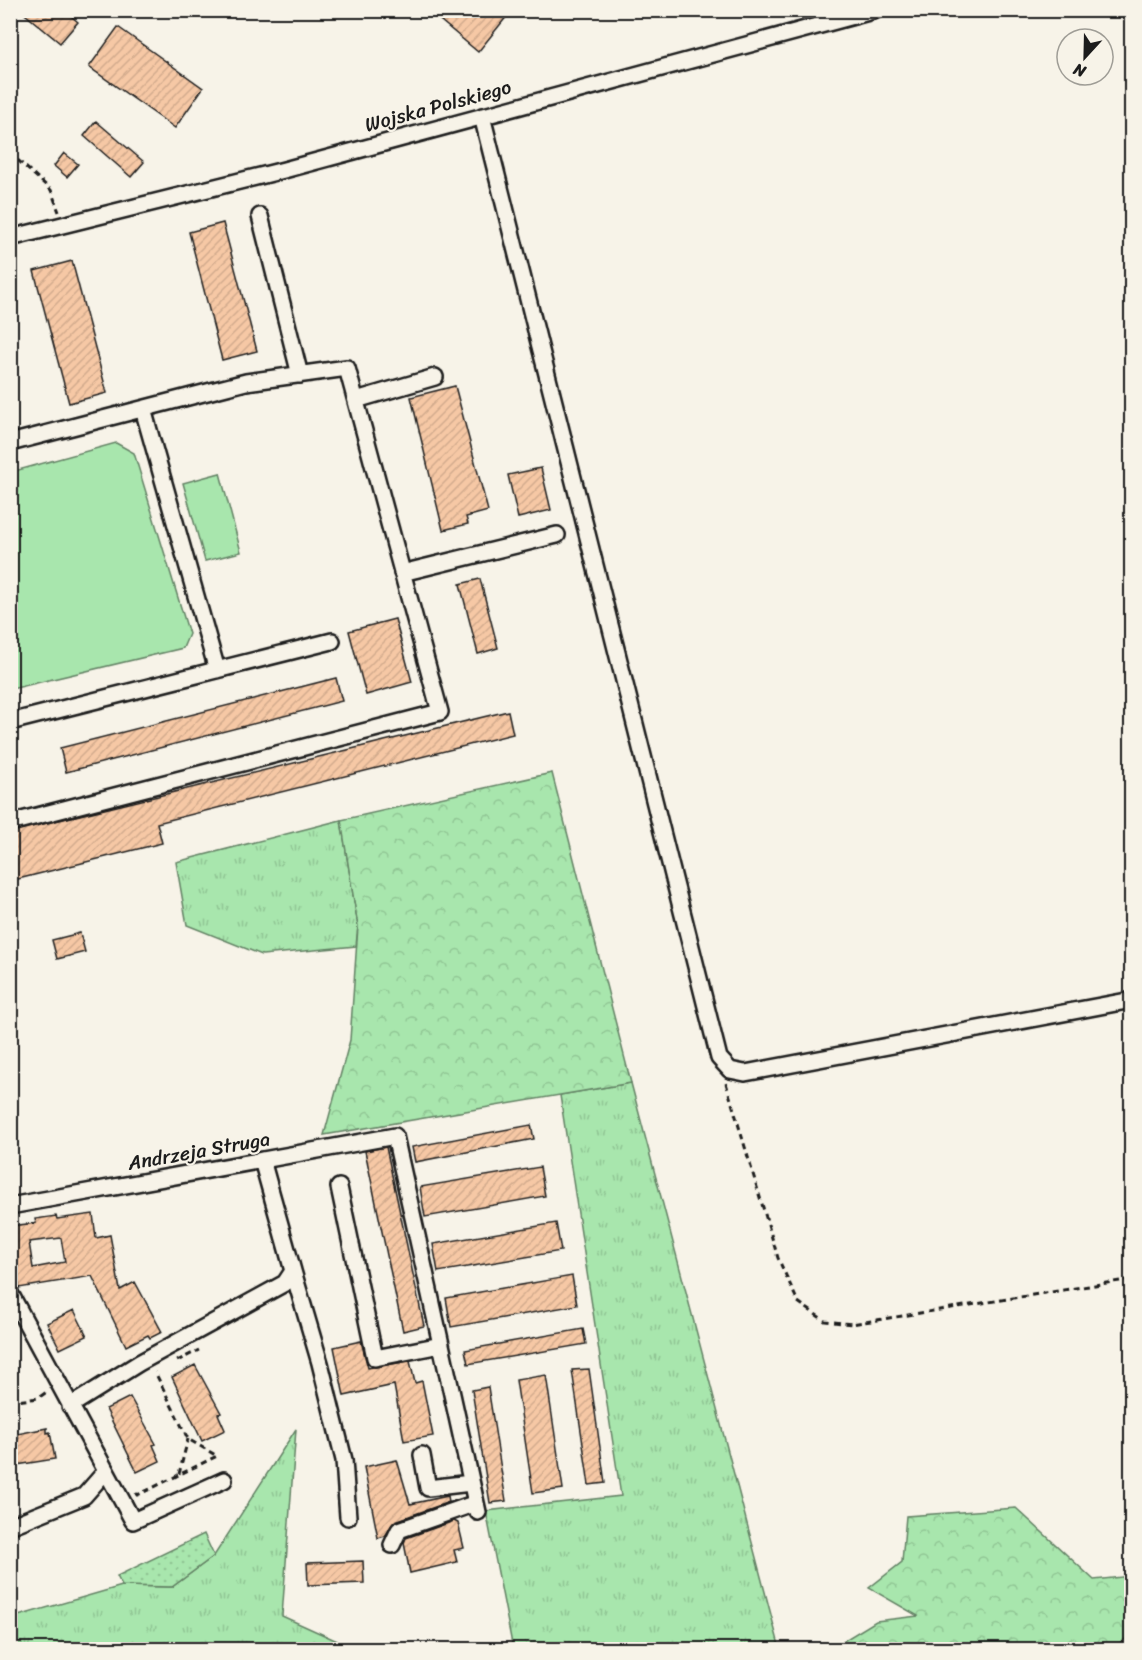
<svg xmlns="http://www.w3.org/2000/svg" width="1142" height="1660" font-family="Sriracha,sans-serif">
<defs>
<pattern id="grass-tufts" width="24" height="20" patternUnits="userSpaceOnUse" patternTransform="scale(1.5)"><rect width="24" height="20" fill="#a8e6ad"/><path d="M3 7l-1-3M5 7V3M7 7l1-3M15 17l-1-3M17 17v-4M19 17l1-3" fill="none" stroke="#90c594"/></pattern>
<pattern id="forest-crowns" width="20" height="18" patternUnits="userSpaceOnUse" patternTransform="scale(1.5)"><rect width="20" height="18" fill="#a8e6ad"/><path d="M2 6a3 3 0 1 1 6 0M12 15a3 3 0 1 1 6 0" fill="none" stroke="#90c594"/></pattern>
<pattern id="park-dots" width="8" height="8" patternUnits="userSpaceOnUse" patternTransform="scale(1.5)"><rect width="8" height="8" fill="#a8e6ad"/><path d="M2 2h.1M6 6h.1" fill="none" stroke="#90c594" stroke-width="1.8" stroke-linecap="round"/></pattern>
<pattern id="building-hatch" width="6" height="6" patternUnits="userSpaceOnUse" patternTransform="scale(1.5)"><rect width="6" height="6" fill="#f6c8a5"/><path d="M-1 1l2-2M0 6l6-6M5 7l2-2" fill="none" stroke="#d2ab8d"/></pattern>
</defs>
<rect width="100%" height="100%" fill="#f7f3e8"/>
<filter id="ink" filterUnits="userSpaceOnUse"><feTurbulence type="fractalNoise" baseFrequency=".0167" numOctaves="2"/><feDisplacementMap in="SourceGraphic" scale="12" xChannelSelector="R" yChannelSelector="G"/><feConvolveMatrix kernelMatrix="1 2 1 2 8 2 1 2 1" color-interpolation-filters="sRGB"/></filter>
<g filter="url(#ink)">
<path fill="url(#grass-tufts)" stroke="#628164" stroke-width="1.5" d="M 341,820 L 358,926 L 356,946 L 262,955 L 187,925 L 176,862 Z
M 631,1083 L 780,1649 L 511,1649 L 513,1649 L 486,1511 L 621,1496 L 560,1095 Z
M 296,1429 L 282,1616 L 355,1649 L 11,1650 L 11,1618 L 122,1586 L 172,1587 L 214,1556 Z"/>
<path fill="url(#forest-crowns)" stroke="#628164" stroke-width="1.5" d="M 552,773 L 631,1083 L 324,1135 L 350,1040 L 358,926 L 341,820 Z
M 1016,1508 L 1094,1580 L 1131,1576 L 1131,1635 L 1109,1650 L 830,1649 L 876,1621 L 918,1616 L 869,1588 L 902,1562 L 906,1516 Z"/>
<path fill="url(#park-dots)" stroke="#628164" stroke-width="1.5" d="M 204,1534 L 214,1556 L 172,1587 L 122,1586 L 117,1576 Z"/>
<path fill="#a8e6ad" stroke="#628164" stroke-width="1.5" d="M 116,443 L 134,453 L 189,634 L 183,648 L 11,689 L 11,472 Z
M 220,473 L 241,552 L 205,561 L 183,483 Z"/>
<path fill="url(#building-hatch)" stroke="#1c1c1c" stroke-width="1.5" fill-rule="evenodd" d="M 20,10 L 64,10 L 78,22 L 60,43 Z
M 428,10 L 512,10 L 478,52 Z
M 118,27 L 203,88 L 175,128 L 89,67 Z
M 96,121 L 144,162 L 131,177 L 84,136 Z
M 64,153 L 78,164 L 67,177 L 54,166 Z
M 223,223 L 257,351 L 222,360 L 189,232 Z
M 72,261 L 107,393 L 69,403 L 34,271 Z
M 455,386 L 488,511 L 466,517 L 468,524 L 443,530 L 411,397 Z
M 541,468 L 551,510 L 518,518 L 508,475 Z
M 480,579 L 498,648 L 478,654 L 460,584 Z
M 395,619 L 412,682 L 366,695 L 349,631 Z
M 336,678 L 342,701 L 66,772 L 60,748 Z
M 508,711 L 513,734 L 157,823 L 162,843 L 10,881 L 10,832 Z
M 80,933 L 85,952 L 57,959 L 52,940 Z
M 531,1125 L 534,1139 L 415,1162 L 412,1147 Z
M 386,1147 L 424,1326 L 403,1331 L 365,1151 Z
M 540,1167 L 545,1196 L 425,1217 L 420,1187 Z
M 93,1214 L 96,1238 L 110,1235 L 120,1290 L 135,1282 L 162,1332 L 150,1338 L 148,1335 L 126,1346 L 92,1276 L 19,1288 L 15,1246 L 10,1247 L 10,1226 L 36,1223 L 35,1219 L 56,1216 L 57,1219 ZM 61,1238 L 65,1262 L 33,1268 L 29,1242 Z
M 556,1223 L 561,1251 L 438,1272 L 433,1244 Z
M 572,1276 L 577,1305 L 451,1327 L 446,1298 Z
M 74,1310 L 87,1336 L 60,1349 L 47,1323 Z
M 583,1329 L 586,1344 L 468,1364 L 465,1350 Z
M 361,1341 L 368,1368 L 410,1361 L 415,1383 L 422,1381 L 433,1436 L 404,1441 L 394,1385 L 344,1396 L 334,1347 Z
M 195,1365 L 221,1413 L 218,1414 L 225,1430 L 202,1441 L 172,1377 Z
M 589,1369 L 605,1483 L 589,1485 L 572,1370 Z
M 546,1375 L 563,1489 L 533,1493 L 516,1380 Z
M 488,1387 L 506,1501 L 490,1503 L 472,1390 Z
M 130,1397 L 156,1444 L 153,1445 L 160,1461 L 137,1472 L 106,1409 Z
M 47,1428 L 47,1433 L 50,1432 L 55,1459 L 10,1466 L 10,1439 L 18,1438 L 17,1434 Z
M 397,1460 L 410,1504 L 448,1496 L 449,1502 L 395,1521 L 385,1536 L 378,1538 L 364,1467 Z
M 454,1521 L 458,1523 L 464,1548 L 454,1550 L 457,1562 L 410,1573 L 404,1543 L 406,1538 Z
M 363,1561 L 364,1583 L 308,1585 L 307,1563 Z"/>
<g fill="none" stroke-linecap="round" stroke-linejoin="round">
<defs>
<path id="minor" d="M 1129,10 L 1132,13
M 482,116 L 719,1058 L 730,1070 L 745,1073 L 1132,1000
M 260,216 L 300,375
M 10,238 L 284,170 L 876,10
M 356,400 L 435,377
M 143,409 L 217,670
M 10,443 L 246,382 L 347,368 L 440,712 L 10,823
M 402,573 L 557,535
M 10,722 L 332,641
M 339,1187 L 375,1358 L 441,1345
M 10,1206 L 395,1136 L 478,1512
M 293,1271 L 320,1363 L 344,1460 L 348,1517
M 10,1293 L 133,1521 L 224,1480
M 70,1406 L 139,1363 L 285,1283 L 293,1271 L 262,1160
M 422,1455 L 428,1488 L 471,1483
M 10,1526 L 84,1496 L 105,1472
M 392,1545 L 399,1530 L 476,1503"/>
</defs>
<use href="#minor" stroke="#1c1c1c" stroke-width="20"/>
<path stroke="#1c1c1c" stroke-width="3" stroke-dasharray="6 4.5" stroke-linecap="butt" d="M 10,153 L 51,190 L 59,212
M 726,1083 L 778,1258 L 798,1302 L 825,1321 L 852,1324 L 1132,1279
M 177,1361 L 199,1350
M 10,1402 L 38,1398 L 48,1391
M 179,1474 L 188,1439
M 136,1493 L 137,1495 L 144,1492 L 217,1456 L 188,1439 L 155,1372"/>
<use href="#minor" stroke="#f7f3e8" stroke-width="15"/>
</g>
</g>
<g text-anchor="middle" dominant-baseline="central" stroke-width="4.5" stroke-linejoin="round" paint-order="stroke">
<g font-size="20" fill="#1c1c1c" stroke="#f7f3e8">
<text transform="translate(438 106) rotate(-15)">Wojska Polskiego</text>
<text transform="translate(199 1151) rotate(-10)">Andrzeja Struga</text>
</g>
</g>
<rect width="1142" height="1660" fill="none" stroke="#f7f3e8" stroke-width="36"/>
<rect x="18" y="18" width="1106" height="1624" fill="none" stroke="#1c1c1c" stroke-width="2" filter="url(#ink)"/>
<g transform="translate(1085 57) rotate(202)"><circle r="28" fill="#f7f3e8" stroke="#9f9d96" stroke-width="1.5"/>
<path d="M0-4.5L10 22L0 15L-10 22Z" fill="#1c1c1c"/>
<text y="-9" font-size="16" font-weight="bold" text-anchor="middle" fill="#1c1c1c">N</text>
</g>
</svg>
